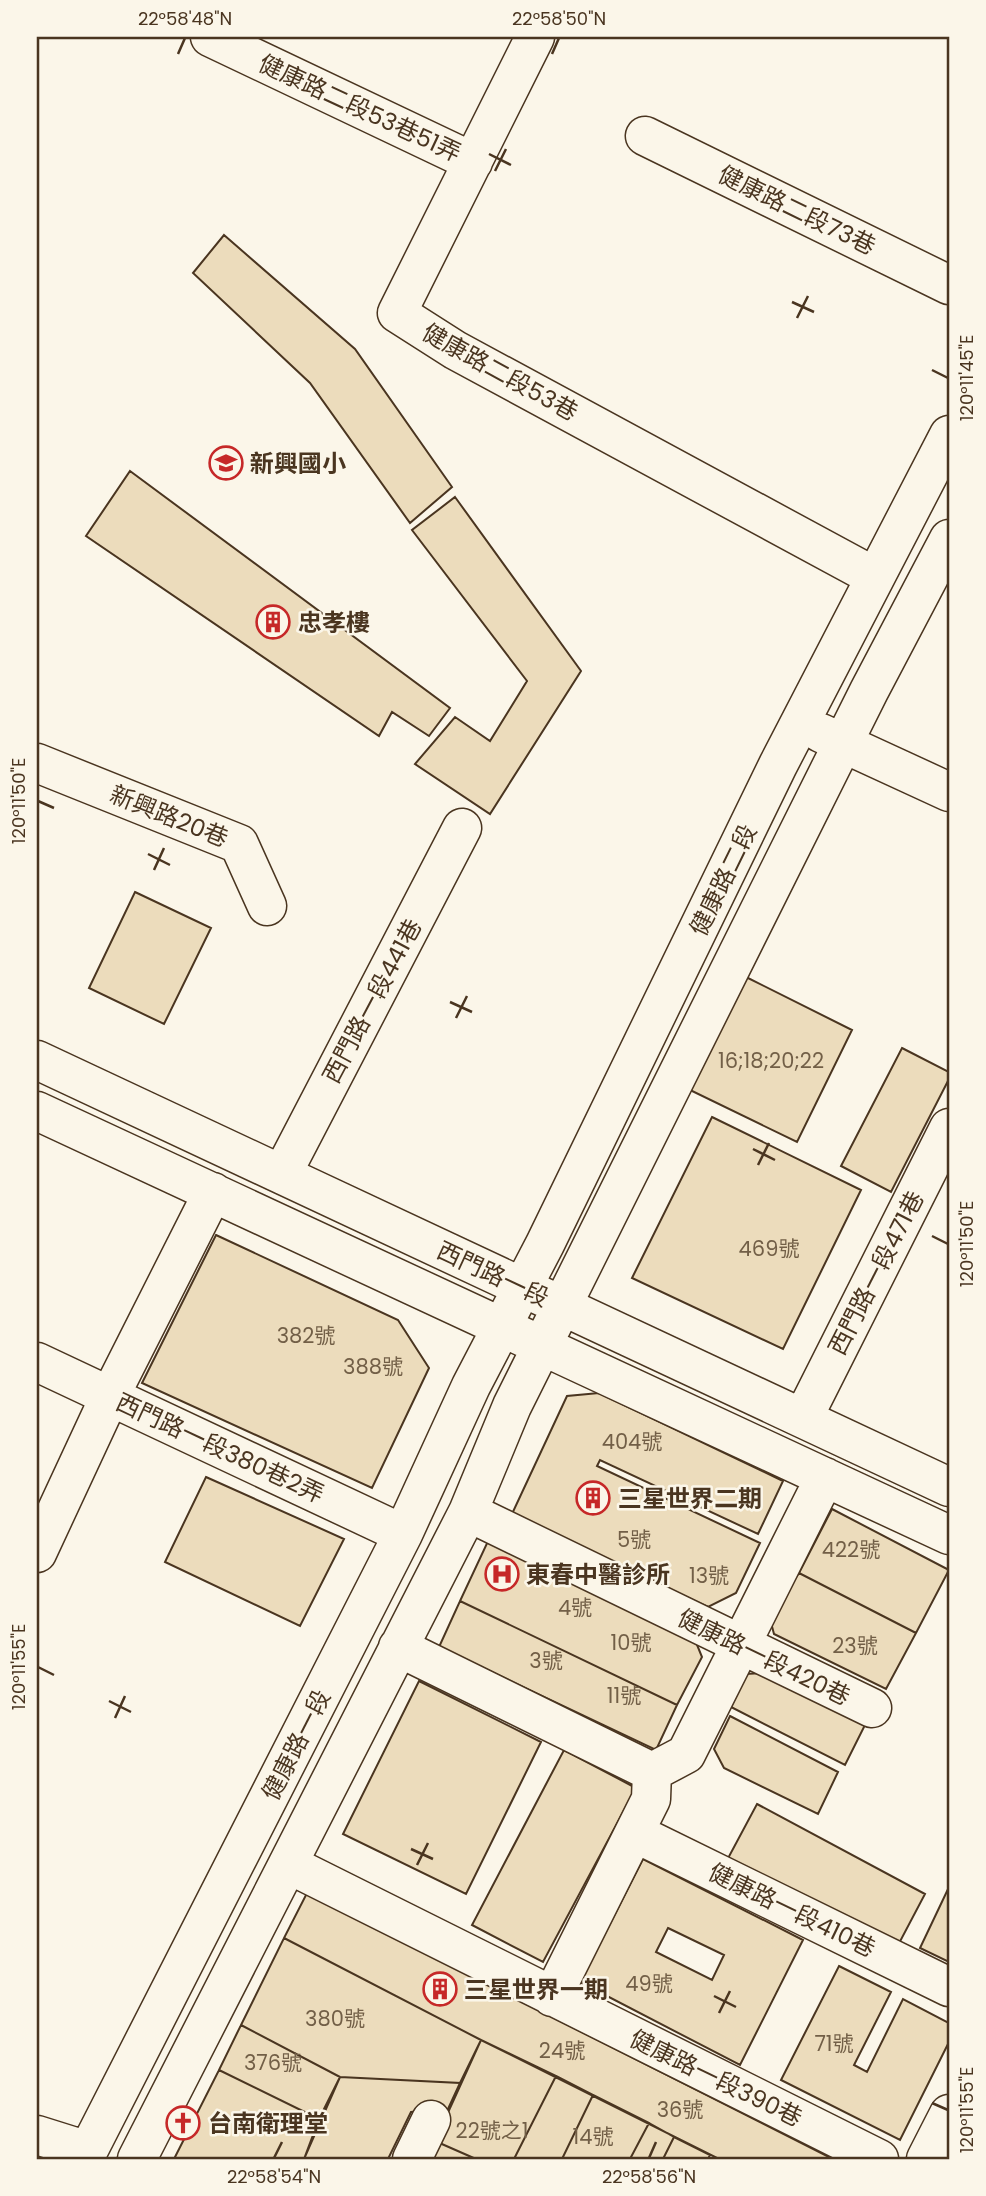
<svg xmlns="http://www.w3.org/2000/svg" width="986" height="2196" font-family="Poppins,'Noto Sans TC',sans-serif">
<rect width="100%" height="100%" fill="#fbf6e9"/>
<path fill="#ecdcbc" stroke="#4a3520" stroke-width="2" fill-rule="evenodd" d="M 224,235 L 355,349 L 452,487 L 410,523 L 310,383 L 193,273 Z
M 130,471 L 450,708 L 429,736 L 392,712 L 379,736 L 86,536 Z
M 455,497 L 581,671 L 490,814 L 415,764 L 455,717 L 490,741 L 527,681 L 412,530 Z
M 135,892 L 211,928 L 164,1024 L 89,988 Z
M 746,977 L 852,1030 L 797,1142 L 690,1090 Z
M 902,1048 L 949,1072 L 949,1079 L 891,1192 L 841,1166 Z
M 712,1117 L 861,1190 L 783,1349 L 632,1278 Z
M 216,1235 L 398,1320 L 429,1368 L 372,1488 L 142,1383 Z
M 599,1393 L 783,1481 L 758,1534 L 600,1460 L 597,1466 L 760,1543 L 736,1593 L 708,1607 L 511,1516 L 567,1396 Z
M 206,1477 L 344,1539 L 300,1626 L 165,1562 Z
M 832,1509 L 949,1570 L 916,1633 L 799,1573 Z
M 489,1539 L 693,1635 L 702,1657 L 677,1705 L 460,1601 Z
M 799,1573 L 916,1633 L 886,1689 L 774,1634 L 769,1615 Z
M 460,1601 L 677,1705 L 656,1750 L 439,1647 Z
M 765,1673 L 866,1723 L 845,1765 L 731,1707 L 745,1674 Z
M 419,1681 L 541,1742 L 466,1894 L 343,1834 Z
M 730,1716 L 838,1772 L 818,1814 L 724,1768 L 714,1749 Z
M 564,1750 L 636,1788 L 543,1962 L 472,1925 Z
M 757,1804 L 925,1894 L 895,1951 L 726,1862 Z
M 643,1859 L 803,1940 L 740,2065 L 580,1982 ZM 668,1928 L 724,1955 L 712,1980 L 656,1952 Z
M 949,1887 L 949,1962 L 920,1948 Z
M 307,1893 L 833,2159 L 719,2159 L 481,2040 L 284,1938 Z
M 284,1938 L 481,2040 L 460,2083 L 340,2077 L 241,2025 Z
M 839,1966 L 891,1992 L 854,2065 L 867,2072 L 903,1999 L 949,2023 L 949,2042 L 900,2140 L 781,2080 Z
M 241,2025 L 340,2077 L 319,2119 L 219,2070 Z
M 481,2040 L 556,2076 L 514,2159 L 476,2159 L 435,2141 Z
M 219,2070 L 319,2119 L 304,2159 L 174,2159 Z
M 556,2076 L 593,2095 L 562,2159 L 514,2159 Z
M 340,2077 L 460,2083 L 448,2109 L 411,2112 L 388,2159 L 304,2159 Z
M 593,2095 L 649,2123 L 630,2159 L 562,2159 Z
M 649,2123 L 674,2137 L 663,2159 L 630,2159 Z
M 674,2137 L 710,2155 L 708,2159 L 663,2159 Z
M 435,2141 L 476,2159 L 426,2159 Z"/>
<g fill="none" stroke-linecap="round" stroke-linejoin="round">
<defs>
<path id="minor" d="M 210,37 L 473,162
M 535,37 L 397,313 L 455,350 L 875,577
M 645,136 L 949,285
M 821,733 L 949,792
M 37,763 L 239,844 L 267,906
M 37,1060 L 949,1487
M 37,1111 L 949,1535
M 282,1174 L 462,828
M 37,1362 L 403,1534
M 803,1418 L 949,1128
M 468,1512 L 872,1708
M 37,1553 L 110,1396 L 213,1192
M 398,1647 L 652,1772
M 652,1772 L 686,1754 L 825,1477
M 635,1833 L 949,1987
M 288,1864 L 879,2159
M 552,1997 L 651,1799 L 652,1772
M 37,2135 L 88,2151
M 84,2159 L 403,1534 L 471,1386 L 545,1244 L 778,765 L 949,435
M 137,2159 L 468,1512 L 512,1406 L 869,691 L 949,539
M 412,2159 L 431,2120
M 926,2159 L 949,2114"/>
</defs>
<use href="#minor" stroke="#4a3520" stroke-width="41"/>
<use href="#minor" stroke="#fbf6e9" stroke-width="38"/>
</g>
<path fill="none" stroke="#4a3520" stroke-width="2.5" d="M 178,54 L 185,38M 552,54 L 559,38M 489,154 L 511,165M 495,171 L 506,149M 792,302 L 814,312M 797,318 L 808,296M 932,370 L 948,378M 38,801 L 54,808M 148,854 L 170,865M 154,870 L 164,848M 450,1002 L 472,1012M 456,1018 L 467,996M 753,1149 L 775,1160M 758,1165 L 769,1143M 932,1236 L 948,1244M 38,1667 L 54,1675M 109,1701 L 131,1712M 115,1718 L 125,1696M 411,1849 L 433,1859M 417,1865 L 428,1843M 714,1996 L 736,2007M 719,2013 L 730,1991M 932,2103 L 948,2110M 274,2158 L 282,2142M 649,2158 L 656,2142"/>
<defs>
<symbol id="school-ring" viewBox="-11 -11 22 22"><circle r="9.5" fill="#fbf6e9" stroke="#c62828" stroke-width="1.5"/><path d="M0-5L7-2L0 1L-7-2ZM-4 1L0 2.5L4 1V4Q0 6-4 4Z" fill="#c62828"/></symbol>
<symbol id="building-ring" viewBox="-11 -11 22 22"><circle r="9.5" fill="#fbf6e9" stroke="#c62828" stroke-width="1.5"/><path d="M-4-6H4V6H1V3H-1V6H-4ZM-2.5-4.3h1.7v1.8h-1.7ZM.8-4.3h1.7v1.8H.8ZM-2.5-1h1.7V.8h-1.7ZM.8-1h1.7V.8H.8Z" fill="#c62828"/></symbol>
<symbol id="hospital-ring" viewBox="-11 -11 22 22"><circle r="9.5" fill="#fbf6e9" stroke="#c62828" stroke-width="1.5"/><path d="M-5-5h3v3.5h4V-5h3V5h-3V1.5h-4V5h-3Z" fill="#c62828"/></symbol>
<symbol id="church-ring" viewBox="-11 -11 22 22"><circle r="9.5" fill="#fbf6e9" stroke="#c62828" stroke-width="1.5"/><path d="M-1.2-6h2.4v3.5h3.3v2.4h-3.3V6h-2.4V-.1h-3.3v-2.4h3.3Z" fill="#c62828"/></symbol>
</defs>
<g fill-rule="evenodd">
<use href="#school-ring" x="207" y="444" width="38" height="38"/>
<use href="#building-ring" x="254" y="603" width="38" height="38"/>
<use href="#building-ring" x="574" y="1479" width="38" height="38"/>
<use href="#hospital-ring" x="483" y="1555" width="38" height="38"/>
<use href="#building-ring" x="421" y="1970" width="38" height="38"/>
<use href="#church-ring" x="164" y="2104" width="38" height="38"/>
</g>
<g text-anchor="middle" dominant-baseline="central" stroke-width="5" stroke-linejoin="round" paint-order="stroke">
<g font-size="21" fill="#725f47">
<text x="771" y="1060">16;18;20;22</text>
<text x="769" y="1248">469號</text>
<text x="306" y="1335">382號</text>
<text x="373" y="1366">388號</text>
<text x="632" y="1441">404號</text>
<text x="634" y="1539">5號</text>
<text x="851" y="1549">422號</text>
<text x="709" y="1575">13號</text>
<text x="575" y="1607">4號</text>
<text x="631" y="1642">10號</text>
<text x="855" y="1645">23號</text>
<text x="546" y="1660">3號</text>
<text x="624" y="1695">11號</text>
<text x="649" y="1983">49號</text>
<text x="335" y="2018">380號</text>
<text x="834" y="2043">71號</text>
<text x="562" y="2050">24號</text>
<text x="273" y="2062">376號</text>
<text x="680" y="2109">36號</text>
<text x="492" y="2130">22號之1</text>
<text x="593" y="2136">14號</text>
</g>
<g font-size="24" fill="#4a3520" stroke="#fbf6e9">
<text transform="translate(360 108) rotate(25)">健康路二段53巷51弄</text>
<text transform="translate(797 210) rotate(26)">健康路二段73巷</text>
<text transform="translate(500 372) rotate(29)">健康路二段53巷</text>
<text transform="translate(169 816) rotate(22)">新興路20巷</text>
<text transform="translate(723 880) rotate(-64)">健康路二段</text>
<text transform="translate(372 1001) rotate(-62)">西門路一段441巷</text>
<text transform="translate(876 1273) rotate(-63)">西門路一段471巷</text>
<text transform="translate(493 1274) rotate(25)">西門路一段</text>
<text transform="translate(220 1448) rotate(25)">西門路一段380巷2弄</text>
<text transform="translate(764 1657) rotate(26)">健康路一段420巷</text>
<text transform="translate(296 1745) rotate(-63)">健康路一段</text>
<text transform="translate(792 1910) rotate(26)">健康路一段410巷</text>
<text transform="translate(716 2078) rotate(26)">健康路一段390巷</text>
</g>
<g font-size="24" font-weight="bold" fill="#4a3520" stroke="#fbf6e9" text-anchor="start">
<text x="250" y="463">新興國小</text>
<text x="298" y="622">忠孝樓</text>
<text x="618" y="1498">三星世界二期</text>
<text x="526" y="1574">東春中醫診所</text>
<text x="464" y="1989">三星世界一期</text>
<text x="208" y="2123">台南衛理堂</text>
</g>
</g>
<rect width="986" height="2196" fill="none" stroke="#fbf6e9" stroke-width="77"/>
<rect x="38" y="38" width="910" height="2120" fill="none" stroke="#4a3520" stroke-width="2.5"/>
<g font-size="18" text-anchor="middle" fill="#4a3520">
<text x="185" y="25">22°58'48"N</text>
<text x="559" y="25">22°58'50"N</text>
<text transform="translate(967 378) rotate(-90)" y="6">120°11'45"E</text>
<text transform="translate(19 801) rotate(-90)" y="6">120°11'50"E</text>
<text transform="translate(967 1244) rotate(-90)" y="6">120°11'50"E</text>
<text transform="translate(19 1667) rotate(-90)" y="6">120°11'55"E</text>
<text transform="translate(967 2110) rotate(-90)" y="6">120°11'55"E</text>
<text x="274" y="2183">22°58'54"N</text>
<text x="649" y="2183">22°58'56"N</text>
</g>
</svg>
